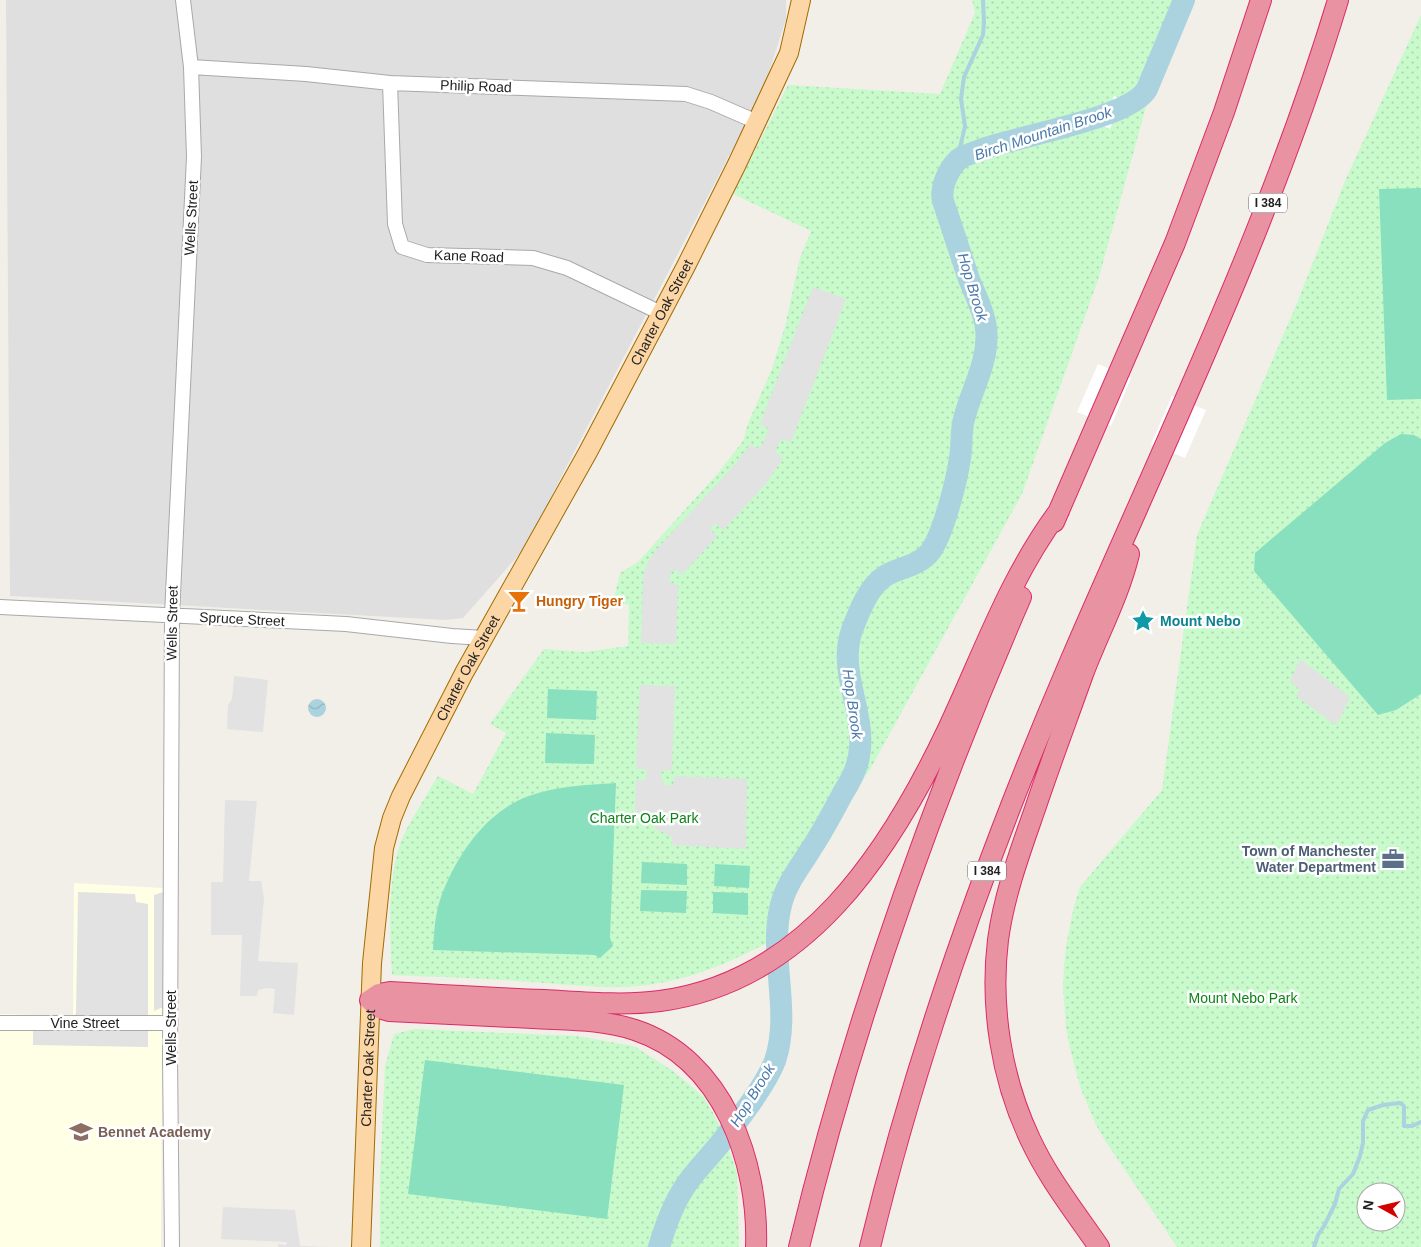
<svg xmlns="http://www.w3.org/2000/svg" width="1421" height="1247" font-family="Arial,sans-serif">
<defs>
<pattern id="park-dots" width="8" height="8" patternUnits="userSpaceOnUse" patternTransform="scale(1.25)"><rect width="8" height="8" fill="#c8facc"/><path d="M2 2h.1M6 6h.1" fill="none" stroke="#acd6af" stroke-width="1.8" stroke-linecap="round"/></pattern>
<pattern id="water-waves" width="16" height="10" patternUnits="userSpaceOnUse" patternTransform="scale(1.25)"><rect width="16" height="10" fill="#aad3df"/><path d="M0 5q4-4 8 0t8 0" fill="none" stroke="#92b5bf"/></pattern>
</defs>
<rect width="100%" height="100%" fill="#f2efe9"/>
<path fill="#e0dfdf" d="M 6,0 L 786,0 L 786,19 L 763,91 L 523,550 L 463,618 L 445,620 L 10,596 Z"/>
<path fill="#ffffe5" d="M 74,883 L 163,888 L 161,1247 L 0,1247 L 0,1014 L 73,1016 Z"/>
<path fill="url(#park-dots)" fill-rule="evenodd" d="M 972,0 L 1180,0 L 1159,71 L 1149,96 L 1099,277 L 1022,494 L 868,773 L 831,819 L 793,882 L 778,937 C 738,959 699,977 654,984 C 613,991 570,984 529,982 C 483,978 437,977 392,975 C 390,934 386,870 405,832 C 415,813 427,794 438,776 L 473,794 L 506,733 L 490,724 L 544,649 L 586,652 L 628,646 L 629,605 L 613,602 L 620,573 L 638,562 L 718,473 L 743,441 L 748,423 L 772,369 L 785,326 L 800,258 L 811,231 L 733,194 L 788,85 L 940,94 L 975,13 Z
M 1421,15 L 1421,1247 L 1177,1247 L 1106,1142 L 1096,1125 L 1080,1087 L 1070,1048 L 1066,1028 L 1063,987 L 1064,967 L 1066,946 L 1074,906 L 1080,887 L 1162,790 L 1197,535 L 1297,303 L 1345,181 ZM 1366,1192 L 1396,1192 L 1396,1222 L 1366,1222 Z
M 415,1029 L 576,1036 L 634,1046 L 673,1071 L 704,1097 L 719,1124 L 737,1172 L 739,1247 L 380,1247 L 380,1178 L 385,1066 L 394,1034 Z"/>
<path fill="#88e0be" d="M 1421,188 L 1421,399 L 1387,400 L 1379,189 Z
M 1401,434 L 1414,435 L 1421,439 L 1421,694 L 1396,710 L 1378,715 L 1254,571 L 1255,553 L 1385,443 Z
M 548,689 L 597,691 L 596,720 L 547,718 Z
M 546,733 L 595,735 L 594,764 L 545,763 Z
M 616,783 L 610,938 L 613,946 L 600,958 L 595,955 L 433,950 C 434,932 435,914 441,897 C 456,856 486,811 529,796 C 556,786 587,785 616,783 Z
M 642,862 L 687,864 L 687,885 L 641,883 Z
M 715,864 L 750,866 L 749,888 L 714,886 Z
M 641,890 L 687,891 L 686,913 L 640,911 Z
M 713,892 L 748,893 L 748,915 L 713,913 Z
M 425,1060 L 624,1085 L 607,1219 L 408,1194 Z"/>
<path fill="#e2e2e2" d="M 813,287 L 846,299 L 791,442 L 782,439 L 776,448 L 777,454 L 783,458 L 765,485 L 723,530 L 716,524 L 714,524 L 711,528 L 711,531 L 717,536 L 682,575 L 677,570 L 671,572 L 669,582 L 678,585 L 676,644 L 641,643 L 643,577 L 647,564 L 656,550 L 738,461 L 750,445 L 757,448 L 762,445 L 768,431 L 768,428 L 760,424 Z
M 1300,659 L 1350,697 L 1340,719 L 1335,725 L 1296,696 L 1300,690 L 1290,681 Z
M 234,676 L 268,680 L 263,732 L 227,729 L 228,705 L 232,699 Z
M 640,685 L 675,686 L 672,770 L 662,770 L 661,779 L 664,783 L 667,786 L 673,785 L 675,776 L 747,779 L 746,849 L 672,845 L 672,837 L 656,829 L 645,813 L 635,813 L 636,780 L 645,780 L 647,771 L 645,769 L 636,769 Z
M 225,800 L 257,801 L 249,881 L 261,881 L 264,898 L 258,961 L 298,963 L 294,1015 L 273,1013 L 275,989 L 266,988 L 258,990 L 257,996 L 240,996 L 242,935 L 211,935 L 211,882 L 223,882 Z
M 166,891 L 163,1007 L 154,1011 L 154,895 Z
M 78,892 L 135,894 L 136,902 L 148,904 L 148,1047 L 33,1045 L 33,1021 L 72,1022 L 76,1013 Z
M 223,1207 L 295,1210 L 300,1246 L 330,1247 L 278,1247 L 278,1244 L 286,1245 L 287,1242 L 221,1239 Z"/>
<path fill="url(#water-waves)" d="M308 708a9 9 0 1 1 18 0a9 9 0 1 1-18 0Z"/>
<path fill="#fff" d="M 1114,96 L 1121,99 L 1110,129 L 1103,126 Z
M 1098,364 L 1131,378 L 1111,426 L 1077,412 Z
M 1172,396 L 1206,410 L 1185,458 L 1151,444 Z"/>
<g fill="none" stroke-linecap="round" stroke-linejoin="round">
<path stroke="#aad3df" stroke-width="4" d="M 957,161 L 965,126 L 961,99 L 964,77 L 983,35 L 984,22 L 983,0
M 1314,1247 L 1318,1235 L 1324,1226 L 1335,1204 L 1339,1189 L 1353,1174 L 1360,1156 L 1363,1143 L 1363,1121 L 1368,1110 L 1383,1105 L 1400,1103 L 1404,1106 L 1404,1126 L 1412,1126 L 1421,1122"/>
<path stroke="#aad3df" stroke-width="22" d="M 659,1247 C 665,1227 672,1206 684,1188 C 692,1175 703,1164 713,1152 C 727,1136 739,1119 752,1101 C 761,1088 769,1076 775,1061 C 792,1010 768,956 781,905 C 786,884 800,867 811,849 C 823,831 833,812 843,793 C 850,782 857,770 859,756 C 867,713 837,673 852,630 C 859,612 868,587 885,576 C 900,567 919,566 930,552 C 943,535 957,480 960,458 C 962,446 961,435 963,423 C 970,391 990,362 986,328 C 984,310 975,295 969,279 C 960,253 952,227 943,201 C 940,188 948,169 959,159 C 964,155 973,153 980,150 C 1016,136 1130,119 1147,89 L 1184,0"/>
<defs>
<path id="minor" d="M 191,67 L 306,74 L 390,83 L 686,94 L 711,102 L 757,122
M 390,83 L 395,224 L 402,247 L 427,255 L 533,258 L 567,268 L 661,313
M 0,607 L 346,624 L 452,636 L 484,638
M 0,1023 L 171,1023
M 172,1247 L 170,1058 L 172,615 L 194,157 L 191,67 L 183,0"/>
<g id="major">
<path id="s1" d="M 361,1247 L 372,963 L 384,848 L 392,818 L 401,796 L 464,673 L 588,452 L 686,266 L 737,164 L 789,53 L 801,0"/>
</g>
<path id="highway" d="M 1054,522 L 1175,243 L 1224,112 L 1261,0
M 756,1247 C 759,1162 723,1059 635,1030 C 602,1019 567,1020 533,1018 C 485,1016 437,1013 389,1011 L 379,1008 L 370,1000 L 379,994 L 390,992 C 441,995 492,998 544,1000 C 582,1002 622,1006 660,1001 C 805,982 889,853 947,731 C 982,657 1009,578 1059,511
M 799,1247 C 853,1023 930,807 1021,597
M 870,1247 C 918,1047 988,853 1069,664 C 1163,445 1269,229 1338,0
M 1099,1247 C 1075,1212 1048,1178 1030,1139 C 1001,1078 990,1006 998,940 C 1004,895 1020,852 1035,809 C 1050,764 1067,719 1083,674 C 1098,634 1119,596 1129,554"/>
</defs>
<use href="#minor" stroke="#a9a9a9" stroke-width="16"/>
<use href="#major" stroke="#a06b00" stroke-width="20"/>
<use href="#highway" stroke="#dc2a67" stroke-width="22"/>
<use href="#minor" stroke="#fff" stroke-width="14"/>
<use href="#major" stroke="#fcd6a4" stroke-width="18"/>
<use href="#highway" stroke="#e892a2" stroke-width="20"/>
</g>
<defs>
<symbol id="bar-bare" viewBox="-9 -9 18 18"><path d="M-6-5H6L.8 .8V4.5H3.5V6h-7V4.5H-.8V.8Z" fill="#e8710a" stroke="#fff" stroke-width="2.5" paint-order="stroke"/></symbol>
<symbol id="sight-bare" viewBox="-9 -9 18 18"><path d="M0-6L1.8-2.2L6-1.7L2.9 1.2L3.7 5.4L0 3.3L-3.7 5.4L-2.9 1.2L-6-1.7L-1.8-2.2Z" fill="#0f9aa8" stroke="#fff" stroke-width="2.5" paint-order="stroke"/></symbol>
<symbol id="office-bare" viewBox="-9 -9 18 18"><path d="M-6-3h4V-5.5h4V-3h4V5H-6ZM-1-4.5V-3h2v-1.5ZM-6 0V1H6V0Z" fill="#5c6f8a" stroke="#fff" stroke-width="2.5" paint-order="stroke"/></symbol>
<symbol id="school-bare" viewBox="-9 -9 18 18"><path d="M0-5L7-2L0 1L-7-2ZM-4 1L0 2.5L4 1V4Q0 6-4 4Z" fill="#8d6e63" stroke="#fff" stroke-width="2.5" paint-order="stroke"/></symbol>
</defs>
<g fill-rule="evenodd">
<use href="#bar-bare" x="503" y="585" width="32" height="32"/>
<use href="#sight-bare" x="1127" y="605" width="32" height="32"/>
<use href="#office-bare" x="1377" y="843" width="32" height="32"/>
<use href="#school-bare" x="65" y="1116" width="32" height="32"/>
</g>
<g text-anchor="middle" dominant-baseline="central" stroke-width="5" stroke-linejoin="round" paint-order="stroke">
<g fill="#fff" stroke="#646464" stroke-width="1">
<rect x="1249" y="193.5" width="38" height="19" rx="4"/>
<rect x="968" y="861.5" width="38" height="19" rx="4"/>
</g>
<g font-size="12" font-weight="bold" fill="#222">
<text x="1268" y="203">I 384</text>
<text x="987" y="871">I 384</text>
</g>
<g font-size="14" fill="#222" stroke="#fff">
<text transform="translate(476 86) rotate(2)">Philip Road</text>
<text transform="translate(191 218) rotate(-87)">Wells Street</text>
<text transform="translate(469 256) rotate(2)">Kane Road</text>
<text stroke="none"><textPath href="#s1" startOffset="1004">Charter Oak Street</textPath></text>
<text transform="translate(242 619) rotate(3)">Spruce Street</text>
<text transform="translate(172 623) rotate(-89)">Wells Street</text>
<text stroke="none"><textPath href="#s1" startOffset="599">Charter Oak Street</textPath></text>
<text x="85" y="1023">Vine Street</text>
<text transform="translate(171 1028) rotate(-90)">Wells Street</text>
<text stroke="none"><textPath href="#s1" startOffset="179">Charter Oak Street</textPath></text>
</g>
<g font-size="14" font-weight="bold" fill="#c56008" stroke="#fff" text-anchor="start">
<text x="536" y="601">Hungry Tiger</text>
</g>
<g font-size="14" font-weight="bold" fill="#0d838f" stroke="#fff" text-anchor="start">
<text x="1160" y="621">Mount Nebo</text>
</g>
<g font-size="14" fill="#0c8416" stroke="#fff">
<text x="644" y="818">Charter Oak Park</text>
<text x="1243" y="998">Mount Nebo Park</text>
</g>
<g font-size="14" font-weight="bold" fill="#4e5e75" stroke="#fff" text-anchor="end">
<text x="1376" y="851">Town of Manchester<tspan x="1376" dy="16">Water Department</tspan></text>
</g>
<g font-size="14" font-weight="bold" fill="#785e54" stroke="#fff" text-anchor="start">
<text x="98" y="1132">Bennet Academy</text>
</g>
<g font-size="15" font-style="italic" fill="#4a7aab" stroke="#fff">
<text transform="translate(1043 133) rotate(-18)">Birch Mountain Brook</text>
<text transform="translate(973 287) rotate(73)">Hop Brook</text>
<text transform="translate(853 704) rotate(82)">Hop Brook</text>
<text transform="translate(752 1095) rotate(-58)">Hop Brook</text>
</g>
</g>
<g transform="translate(1381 1207) rotate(278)"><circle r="24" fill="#ffffff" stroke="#a7a7a7"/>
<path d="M0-4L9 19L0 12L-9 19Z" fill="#d40000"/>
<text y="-8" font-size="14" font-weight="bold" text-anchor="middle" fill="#222222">N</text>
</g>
</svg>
